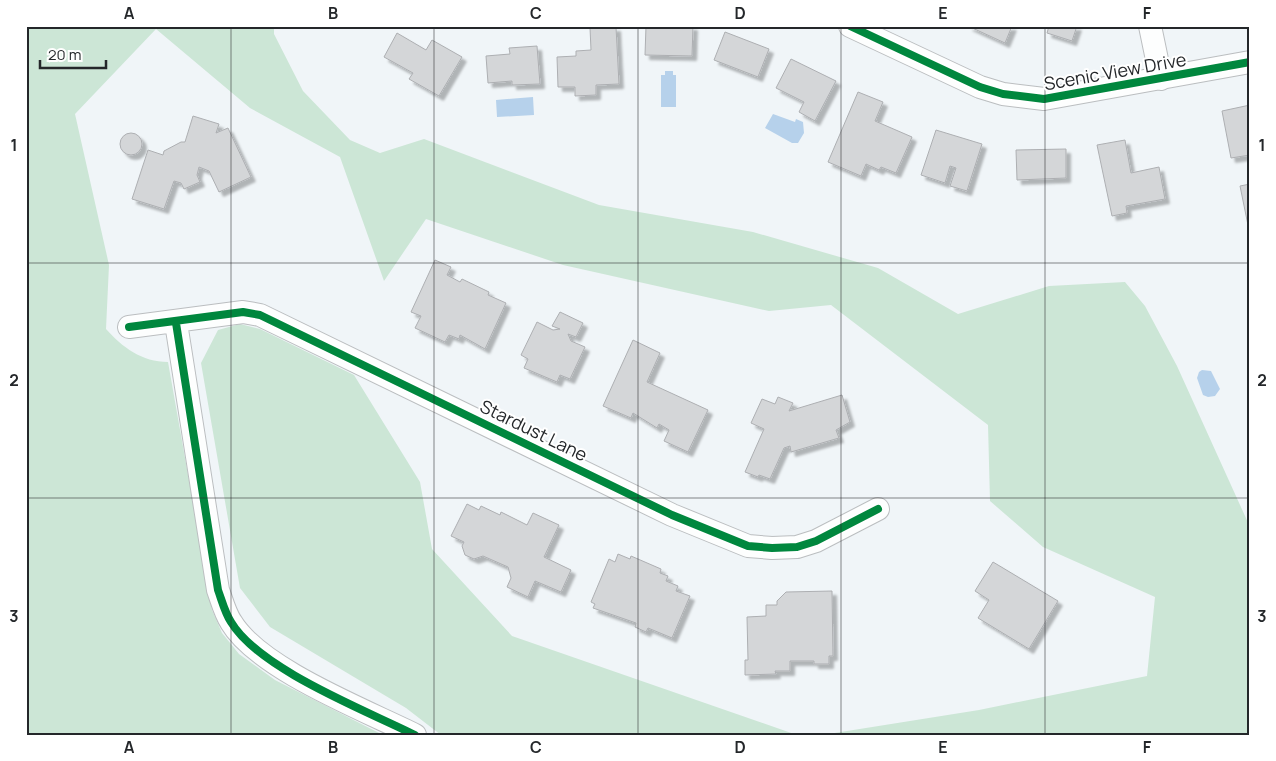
<svg xmlns="http://www.w3.org/2000/svg" width="1276" height="761" font-family="Manrope,sans-serif">
<defs>
<filter id="shadow"><feDropShadow dx="4.5" dy="4.5" stdDeviation="1" flood-color="#0004"/></filter>
</defs>
<rect width="100%" height="100%" fill="#f0f5f8"/>
<path fill="#cce6d6" d="M 26,26 L 274,26 L 274,34 L 303,91 L 350,140 L 380,153 L 424,139 L 599,205 L 753,232 L 878,268 L 958,314 L 1049,286 L 1125,282 L 1145,306 L 1177,366 L 1250,527 L 1250,735 L 822,735 L 979,710 L 1147,676 L 1155,597 L 1043,547 L 990,501 L 988,425 L 831,305 L 769,311 L 563,265 L 426,219 L 384,281 L 340,157 L 250,108 L 156,29 L 75,114 L 109,265 L 106,329 C 122,347 142,362 168,362 L 212,610 L 222,633 L 239,654 L 275,680 L 383,735 L 26,735 Z
M 240,324 L 260,329 L 354,375 L 420,482 L 432,549 L 512,636 L 797,735 L 441,735 L 406,708 L 270,627 L 240,588 L 201,363 L 218,330 Z"/>
<path fill="#b6d1eb" d="M 665,71 L 673,71 L 673,75 L 676,75 L 676,107 L 661,107 L 661,75 L 665,75 Z
M 533,97 L 534,115 L 497,117 L 496,100 Z
M 773,114 L 795,122 L 796,119 L 803,122 L 804,133 L 798,143 L 792,143 L 765,128 Z
M 1202,370 L 1211,371 L 1220,389 L 1215,396 L 1208,397 L 1203,395 L 1197,378 L 1199,372 Z"/>
<path fill="#d4d6d8" stroke="#adafb2" filter="url(#shadow)" d="M 646,26 L 693,26 L 692,56 L 645,55 Z
M 968,26 L 1012,26 L 1005,43 Z
M 1049,26 L 1077,26 L 1072,41 L 1047,33 Z
M 616,27 L 619,84 L 596,85 L 596,95 L 575,96 L 575,87 L 558,87 L 557,57 L 576,56 L 576,51 L 591,50 L 590,28 Z
M 725,32 L 769,49 L 758,77 L 714,60 Z
M 397,33 L 426,50 L 432,40 L 462,57 L 439,96 L 409,79 L 413,73 L 384,57 Z
M 537,46 L 540,84 L 512,85 L 512,81 L 488,83 L 486,56 L 510,54 L 509,48 Z
M 791,59 L 836,81 L 815,121 L 799,112 L 804,102 L 776,88 Z
M 858,92 L 883,102 L 875,121 L 912,137 L 896,173 L 881,167 L 879,170 L 866,164 L 861,176 L 828,162 Z
M 1250,105 L 1250,155 L 1231,158 L 1222,111 Z
M 193,116 L 219,124 L 216,133 L 228,128 L 251,177 L 219,192 L 209,171 L 199,167 L 197,175 L 200,182 L 184,189 L 181,183 L 174,181 L 164,209 L 132,199 L 148,150 L 163,155 L 164,151 L 181,142 L 185,142 Z
M 936,130 L 982,144 L 967,191 L 950,186 L 956,168 L 950,166 L 945,183 L 921,175 Z
M120 144a11 11 0 1 1 22 0a11 11 0 1 1-22 0Z
M 1125,140 L 1131,173 L 1159,167 L 1165,199 L 1126,206 L 1127,213 L 1112,216 L 1097,145 Z
M 1066,149 L 1066,178 L 1017,180 L 1016,150 Z
M 1250,184 L 1250,235 L 1240,186 Z
M 435,260 L 451,267 L 447,275 L 460,282 L 462,279 L 489,292 L 488,295 L 506,303 L 485,349 L 460,335 L 459,339 L 449,335 L 445,342 L 415,328 L 421,316 L 411,312 Z
M 560,312 L 583,323 L 576,337 L 568,334 L 571,341 L 585,347 L 570,379 L 560,375 L 557,382 L 524,368 L 528,359 L 521,355 L 537,322 L 553,330 L 560,329 L 552,326 Z
M 633,340 L 660,353 L 647,382 L 708,410 L 688,452 L 664,441 L 669,430 L 659,424 L 657,428 L 633,413 L 631,418 L 603,406 Z
M 842,395 L 850,422 L 836,430 L 839,438 L 791,452 L 790,446 L 784,448 L 770,479 L 759,475 L 758,477 L 745,472 L 764,429 L 751,423 L 762,399 L 775,404 L 778,397 L 793,403 L 789,411 Z
M 467,504 L 479,510 L 481,506 L 500,515 L 501,512 L 527,525 L 533,513 L 559,525 L 544,557 L 571,570 L 561,592 L 535,581 L 528,597 L 507,587 L 511,578 L 508,567 L 483,556 L 474,559 L 465,555 L 462,546 L 464,542 L 451,536 Z
M 618,554 L 630,559 L 631,556 L 661,569 L 660,573 L 668,576 L 666,581 L 678,586 L 676,591 L 690,596 L 672,638 L 648,628 L 646,632 L 635,627 L 636,623 L 593,608 L 595,604 L 591,602 L 609,559 L 615,562 Z
M 993,562 L 1058,601 L 1029,649 L 978,618 L 989,600 L 975,591 Z
M 832,591 L 833,656 L 829,656 L 829,664 L 814,664 L 814,661 L 790,661 L 790,671 L 775,671 L 776,674 L 745,675 L 745,660 L 748,660 L 747,617 L 766,616 L 766,605 L 777,605 L 777,601 L 786,592 Z"/>
<g fill="none" stroke-linecap="round" stroke-linejoin="round">
<defs>
<path id="minor" d="M 850,26 L 980,87 L 1003,94 L 1044,99 L 1250,62
M 1150,26 L 1161,79
M 176,323 L 218,590 C 222,601 225,613 231,622 C 259,669 365,710 415,735
M 129,327 L 243,312 L 260,315 L 672,515 L 748,546 L 772,548 L 797,547 L 816,541 L 878,509"/>
</defs>
<use href="#minor" stroke="#bbbec0" stroke-width="24"/>
<use href="#minor" stroke="#fdfefe" stroke-width="22"/>
<defs>
<path id="cycleway" d="M 850,26 L 980,87 L 1003,94 L 1044,99 L 1250,62
M 176,323 L 218,590 C 222,601 225,613 231,622 C 259,669 365,710 415,735
M 129,327 L 243,312 L 260,315 L 672,515 L 748,546 L 772,548 L 797,547 L 816,541 L 878,509"/>
</defs>
<use href="#cycleway" stroke="#fff" stroke-width="11"/>
<use href="#cycleway" stroke="#00873e" stroke-width="8"/>
</g>
<path fill="none" stroke="#24272a" stroke-width="1" stroke-opacity="0.55" d="M 231,26 L 231,735M 434,26 L 434,735M 638,26 L 638,735M 841,26 L 841,735M 1045,26 L 1045,735M 26,263 L 1250,263M 26,498 L 1250,498"/>
<g text-anchor="middle" dominant-baseline="central" stroke-width="4" stroke-linejoin="round" paint-order="stroke">
<g font-size="18" fill="#24272a" stroke="#fff">
<text transform="translate(1115 71) rotate(-10)">Scenic View Drive</text>
<text transform="translate(534 430) rotate(26)">Stardust Lane</text>
</g>
</g>
<rect width="1276" height="761" fill="none" stroke="#ffffff" stroke-width="55"/>
<path d="M40 60v8h66v-8" fill="none" stroke="#24272a" stroke-width="2.5"/>
<text x="48" y="60" font-size="15" fill="#24272a" stroke="#ffffff" stroke-width="4" paint-order="stroke">20 m</text>
<rect x="28" y="28" width="1220" height="706" fill="none" stroke="#24272a" stroke-width="2"/>
<g font-size="16" text-anchor="middle" font-weight="bold" fill="#24272a">
<text x="129" y="19">A</text>
<text x="333" y="19">B</text>
<text x="536" y="19">C</text>
<text x="740" y="19">D</text>
<text x="943" y="19">E</text>
<text x="1147" y="19">F</text>
<text x="14" y="151">1</text>
<text x="1262" y="151">1</text>
<text x="14" y="386">2</text>
<text x="1262" y="386">2</text>
<text x="14" y="622">3</text>
<text x="1262" y="622">3</text>
<text x="129" y="753">A</text>
<text x="333" y="753">B</text>
<text x="536" y="753">C</text>
<text x="740" y="753">D</text>
<text x="943" y="753">E</text>
<text x="1147" y="753">F</text>
</g>
</svg>
